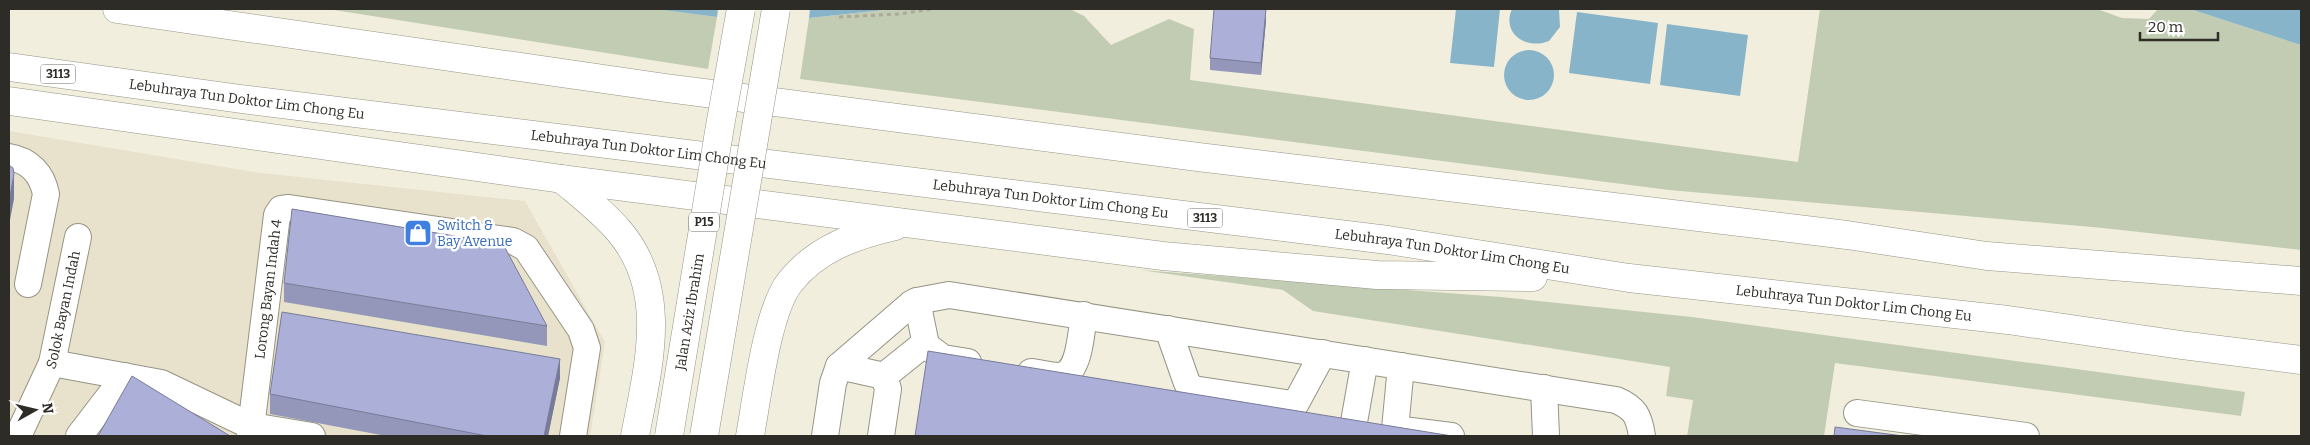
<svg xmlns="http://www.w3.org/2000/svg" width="2310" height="445" font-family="Bitter,serif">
<rect width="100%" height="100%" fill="#f2eedd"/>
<path fill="#e8e2cc" d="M 9,131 L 261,173 L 525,201 L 605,342 L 590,436 L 9,436 Z"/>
<path fill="#c2ccb2" d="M 328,9 L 655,9 L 717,17 L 708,69 Z
M 893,9 L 1070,9 L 1084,16 L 1111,45 L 1169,19 L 1194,29 L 1190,80 L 1798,162 L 1820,9 L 2097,9 L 2122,18 L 2149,19 L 2158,9 L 2190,9 L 2301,45 L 2301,250 L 2103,228 L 1669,190 L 800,79 L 809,18 Z
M 1140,270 L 1501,297 L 1692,317 L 2245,392 L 2241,416 L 1835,363 L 1824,436 L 1687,436 L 1693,400 L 1666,396 L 1670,367 L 1313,311 L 1283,290 Z"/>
<path fill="#87b4c9" d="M 655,9 L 718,9 L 717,17 Z
M 810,9 L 893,9 L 809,18 Z
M 1456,9 L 1500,9 L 1494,67 L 1450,63 Z
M 1512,9 L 1559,9 L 1560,27 L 1549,41 C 1527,50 1501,34 1512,9 Z
M 2190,9 L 2301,9 L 2301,45 Z
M 1577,12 L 1658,23 L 1650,84 L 1569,73 Z
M 1667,24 L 1748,35 L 1740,96 L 1660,85 Z
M1504 75a25 25 0 1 1 50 0a25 25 0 1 1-50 0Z"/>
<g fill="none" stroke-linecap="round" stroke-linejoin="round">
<defs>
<g id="minor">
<path d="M 9,157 C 29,160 42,174 46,194 L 28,284"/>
<path d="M 1168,329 L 1187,383 L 1193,389 L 1292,404 L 1296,403 L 1323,353"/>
<path d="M 924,344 L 943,358 L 968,362"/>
<path d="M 52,363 L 161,383 L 251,426 L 312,436"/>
<path d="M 839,366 L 884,376 L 924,344 L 925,340 L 917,301"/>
<path d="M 1401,366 L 1395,429 L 1451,436"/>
<path d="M 1031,372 C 1040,373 1050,376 1059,376 C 1080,375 1081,332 1084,315"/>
<path d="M 1544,388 L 1546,436"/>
<path d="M 1857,413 L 2026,436"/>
<path d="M 1354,422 L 1365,360"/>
<path id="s1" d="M 18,436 L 52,363 L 78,237"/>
<path d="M 79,436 L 125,376"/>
<path id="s2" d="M 250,436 L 277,215 L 281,209 L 289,208 L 513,241 L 526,248 L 581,330 L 587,348 L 573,436"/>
<path d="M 825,436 L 833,383 L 839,366 L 911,304 L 917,301 L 949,295 L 1616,400 C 1635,408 1639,416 1642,436"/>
<path d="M 881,436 L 888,389 L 884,376"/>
</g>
<g id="highway">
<path d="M 117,9 L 666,88 L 1198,157 L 1847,235 L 1987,256 L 2301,281"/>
<path id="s3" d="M 9,67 L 241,99 L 1388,240 L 1629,278 L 2008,320 L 2181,345 L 2301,360"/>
<path d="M 9,101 L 562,179 L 1163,256 L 1377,275 L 1533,277"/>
<path d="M 562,179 C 582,196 602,211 619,231 C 670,291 648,367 635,436"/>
<path d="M 750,436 C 757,398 767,311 790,282 C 816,249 855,235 895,226"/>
</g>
</defs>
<use href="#minor" stroke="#979485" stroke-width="28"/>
<use href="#highway" stroke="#979485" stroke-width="29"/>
<path stroke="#aca99b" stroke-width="3" stroke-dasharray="4 4" stroke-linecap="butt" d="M 839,17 L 899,14 L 933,9"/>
<use href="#minor" stroke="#fff" stroke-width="26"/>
<use href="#highway" stroke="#fff" stroke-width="28"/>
<defs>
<g id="major-bridge">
<path id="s4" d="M 669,436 L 720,126 L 741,9"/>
<path d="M 704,436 L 776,9"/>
</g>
</defs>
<use href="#major-bridge" stroke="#979485" stroke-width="29" stroke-linecap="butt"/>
<use href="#major-bridge" stroke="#fff" stroke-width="28"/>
</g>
<path fill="#9497ba" d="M 1266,20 L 1261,75 L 1210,70 L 1210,58 Z
M 284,283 L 547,326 L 547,346 L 284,302 Z
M 560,378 L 548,436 L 386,436 L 270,414 L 270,394 Z"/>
<path fill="#787b97" d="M 1266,9 L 1266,20 L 1261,75 L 1261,63 Z
M 14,174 L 14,199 L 9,225 L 9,201 Z
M 560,359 L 560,378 L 548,436 L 544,436 Z"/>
<path fill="#acb0d8" stroke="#787b97" d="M 1214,9 L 1266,9 L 1261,63 L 1210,58 Z
M 9,165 L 13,168 L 14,174 L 9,201 Z
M 292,209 L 503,244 L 547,326 L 284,283 Z
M 282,312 L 560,359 L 544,436 L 487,436 L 270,394 Z
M 928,351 L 1452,436 L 915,436 Z
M 132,376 L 230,436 L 98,436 Z
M 1835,427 L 1903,436 L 1834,436 Z"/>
<defs>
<symbol id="shop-square" viewBox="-11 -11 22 22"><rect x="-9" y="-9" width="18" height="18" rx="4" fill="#3f7fe0" stroke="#fff"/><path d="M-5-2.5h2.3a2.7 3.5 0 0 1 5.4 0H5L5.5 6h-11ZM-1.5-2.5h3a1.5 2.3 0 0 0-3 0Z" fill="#fff"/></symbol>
</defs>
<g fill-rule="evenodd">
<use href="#shop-square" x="402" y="217" width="32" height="32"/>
</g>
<g text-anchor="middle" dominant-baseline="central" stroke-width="5" stroke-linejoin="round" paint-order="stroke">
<g fill="#fff" stroke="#6d6b67" stroke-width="1">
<rect x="40.5" y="64.5" width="35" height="19" rx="4"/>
<rect x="1187.5" y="208.5" width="35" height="19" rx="4"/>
<rect x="689" y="212.5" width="30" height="19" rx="4"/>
</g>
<g font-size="12" font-weight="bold" fill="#2e2c26">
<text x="58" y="74">3113</text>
<text x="1205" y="218">3113</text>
<text x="704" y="222">P15</text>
</g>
<g font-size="14" fill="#2e2c26" stroke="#fff">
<text stroke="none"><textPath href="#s3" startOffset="240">Lebuhraya Tun Doktor Lim Chong Eu</textPath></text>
<text stroke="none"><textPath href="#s3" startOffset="645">Lebuhraya Tun Doktor Lim Chong Eu</textPath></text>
<text stroke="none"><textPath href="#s3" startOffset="1050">Lebuhraya Tun Doktor Lim Chong Eu</textPath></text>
<text stroke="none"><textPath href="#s3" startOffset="1455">Lebuhraya Tun Doktor Lim Chong Eu</textPath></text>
<text stroke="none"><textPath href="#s2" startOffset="148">Lorong Bayan Indah 4</textPath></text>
<text stroke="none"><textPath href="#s3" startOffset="1860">Lebuhraya Tun Doktor Lim Chong Eu</textPath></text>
<text stroke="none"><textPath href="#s1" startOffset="135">Solok Bayan Indah</textPath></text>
<text stroke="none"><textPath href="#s4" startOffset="126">Jalan Aziz Ibrahim</textPath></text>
</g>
<g font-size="14" fill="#366cbe" stroke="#fff" text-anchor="start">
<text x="437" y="225">Switch &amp;<tspan x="437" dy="16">Bay Avenue</tspan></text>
</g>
</g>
<rect width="2310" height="445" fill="none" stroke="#2e2c26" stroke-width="20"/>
<g transform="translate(35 410) rotate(82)" stroke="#ffffff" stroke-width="4" paint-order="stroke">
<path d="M0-4L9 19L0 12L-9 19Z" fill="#2e2c26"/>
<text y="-8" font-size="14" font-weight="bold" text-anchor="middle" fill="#2e2c26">N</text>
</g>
<path d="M2140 32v8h78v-8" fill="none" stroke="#2e2c26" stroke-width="2.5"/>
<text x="2148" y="32" font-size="15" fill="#2e2c26" stroke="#ffffff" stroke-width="4" paint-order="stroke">20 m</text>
</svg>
